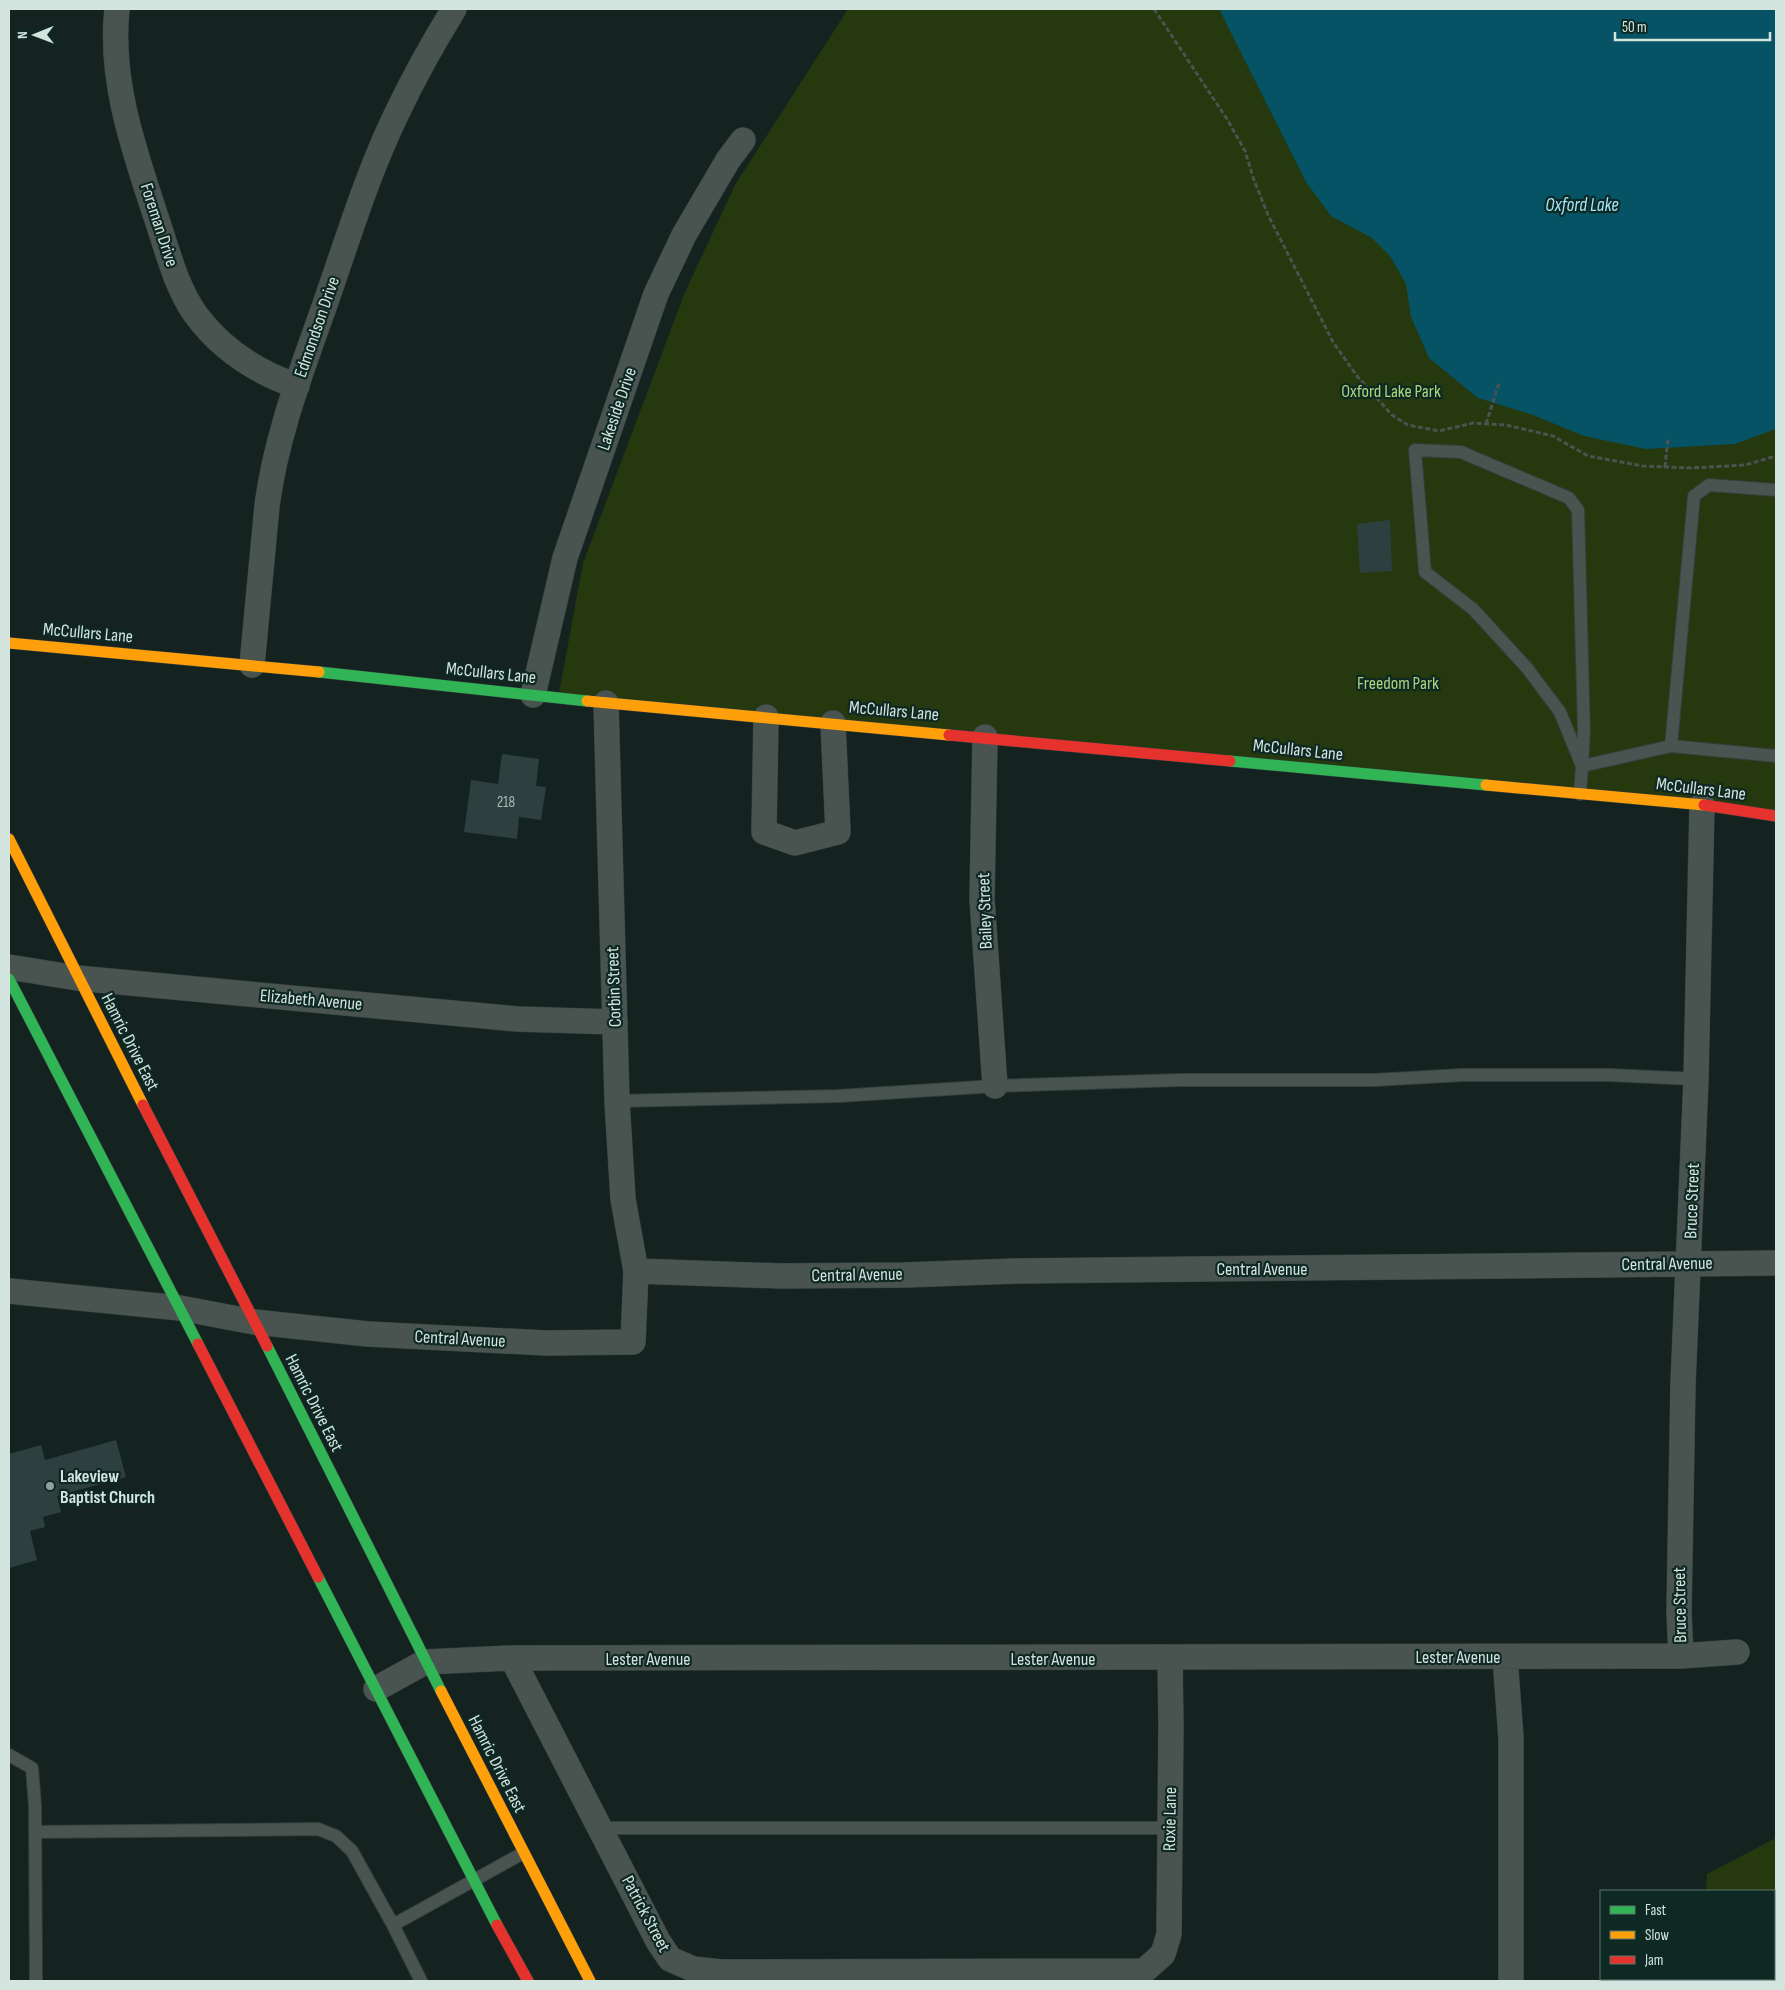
<svg xmlns="http://www.w3.org/2000/svg" width="1785" height="1990" font-family="'Sofia Sans Condensed',sans-serif">
<rect width="100%" height="100%" fill="#142320"/>
<path fill="#25380e" d="M 848,9 L 1776,9 L 1776,816 L 558,698 L 583,563 L 685,292 L 735,185 Z
M 1776,1838 L 1776,1893 L 1706,1891 L 1707,1874 Z"/>
<path fill="#065365" d="M 1219,9 L 1776,9 L 1776,429 L 1735,444 L 1646,449 L 1584,436 L 1533,415 L 1478,398 L 1429,358 L 1411,317 L 1406,284 L 1390,256 L 1372,238 L 1331,216 L 1306,182 Z"/>
<path fill="#2e3f3f" d="M 1390,520 L 1392,571 L 1360,573 L 1357,524 Z
M 502,754 L 539,759 L 536,786 L 546,787 L 541,820 L 519,817 L 517,839 L 464,832 L 471,780 L 498,784 Z
M 116,1440 L 126,1477 L 57,1496 L 61,1512 L 43,1517 L 45,1527 L 30,1531 L 37,1560 L 9,1568 L 9,1454 L 41,1445 L 45,1460 Z"/>
<g fill="none" stroke-linecap="round" stroke-linejoin="round">
<defs>
<path id="lane" d="M 1415,450 L 1461,452 L 1569,498 L 1578,510 L 1584,731 L 1582,766 L 1560,712 L 1527,668 L 1473,609 L 1425,572 Z
M 1671,746 L 1694,496 L 1709,485 L 1776,490
M 1580,794 L 1582,766 L 1671,746 L 1776,756
M 617,1101 L 838,1096 L 995,1086 L 1179,1080 L 1374,1080 L 1462,1075 L 1609,1075 L 1696,1079
M 9,1755 L 32,1768 L 35,1806 L 36,1981
M 601,1828 L 1170,1828
M 35,1832 L 318,1829 L 336,1836 L 352,1851 L 393,1925 L 421,1981
M 393,1925 L 523,1853"/>
<path id="street" d="M 117,9 C 109,82 135,152 157,220 C 168,252 176,287 196,315 C 222,350 256,372 297,386
M 252,665 L 267,506 C 276,437 300,375 323,310 C 346,245 366,177 396,115 C 413,79 433,43 454,9
M 533,695 L 565,558 L 656,294 L 684,235 L 728,160 L 743,140
M 766,717 L 764,832 L 795,843 L 838,832 L 833,723
M 985,737 L 982,899 L 995,1086
M 9,967 L 77,978 L 517,1019 L 615,1022
M 636,1271 L 781,1276 L 904,1275 L 1016,1271 L 1776,1263
M 9,1291 L 180,1308 L 254,1322 L 368,1334 L 546,1343 L 633,1342 L 636,1271 L 623,1199 L 617,1101 L 606,703
M 1681,1656 L 1679,1612 L 1683,1384 L 1696,1079 L 1702,805
M 1505,1657 L 1511,1738 L 1511,1981
M 512,1658 L 658,1941 L 670,1959 L 693,1969 L 721,1972 L 1144,1971 L 1163,1954 L 1169,1934 L 1171,1725 L 1170,1659
M 376,1689 L 425,1662 L 512,1658 L 1681,1656 L 1737,1652"/>
<path id="fast" d="M 319,672 L 587,701
M 1230,761 L 1486,785
M 9,979 L 198,1344
M 267,1346 L 441,1691
M 318,1577 L 497,1925"/>
<path id="slow" d="M 9,643 L 319,672
M 587,701 L 949,735
M 1486,785 L 1704,805
M 9,839 L 143,1105
M 441,1691 L 590,1981"/>
<path id="jam" d="M 949,735 L 1230,761
M 1704,805 L 1776,816
M 143,1105 L 267,1346
M 198,1344 L 318,1577
M 497,1925 L 528,1981"/>
</defs>
<use href="#lane" stroke="#343f3d" stroke-width="14"/>
<use href="#street" stroke="#343f3d" stroke-width="26"/>
<use href="#fast" stroke="#343f3d" stroke-width="12"/>
<use href="#slow" stroke="#343f3d" stroke-width="12"/>
<use href="#jam" stroke="#343f3d" stroke-width="12"/>
<path stroke="#4a5350" stroke-width="3" stroke-dasharray="5 2.5" stroke-linecap="butt" d="M 1154,9 L 1227,119 L 1245,151 L 1254,180 L 1268,215 L 1333,342 L 1357,376 L 1392,415 L 1408,425 L 1439,431 L 1473,423 L 1506,425 L 1553,436 L 1588,456 L 1643,466 L 1691,468 L 1745,465 L 1776,456
M 1486,424 L 1499,383
M 1665,467 L 1668,438"/>
<use href="#lane" stroke="#495450" stroke-width="12"/>
<use href="#street" stroke="#495450" stroke-width="25"/>
<use href="#fast" stroke="#30b455" stroke-width="11"/>
<use href="#slow" stroke="#ff9f0a" stroke-width="11"/>
<use href="#jam" stroke="#e5322d" stroke-width="11"/>
</g>
<circle fill="#91a09c" stroke="#0e2923" stroke-width="2" cx="50" cy="1486" r="5"/>
<g text-anchor="middle" dominant-baseline="central" stroke-width="4.5" stroke-linejoin="round" paint-order="stroke">
<g font-size="15" fill="#aabbb7">
<text x="506" y="802">218</text>
</g>
<g font-size="18" fill="#d4e4df" stroke="#0e2923">
<text transform="translate(159 225) rotate(72)">Foreman Drive</text>
<text transform="translate(317 327) rotate(-71)">Edmondson Drive</text>
<text transform="translate(617 409) rotate(-71)">Lakeside Drive</text>
<text transform="translate(88 633) rotate(5)">McCullars Lane</text>
<text transform="translate(491 673) rotate(6)">McCullars Lane</text>
<text transform="translate(894 711) rotate(5)">McCullars Lane</text>
<text transform="translate(1298 750) rotate(6)">McCullars Lane</text>
<text transform="translate(1701 789) rotate(7)">McCullars Lane</text>
<text transform="translate(985 911) rotate(-92)">Bailey Street</text>
<text transform="translate(614 987) rotate(-92)">Corbin Street</text>
<text transform="translate(311 1000) rotate(5)">Elizabeth Avenue</text>
<text transform="translate(130 1042) rotate(63)">Hamric Drive East</text>
<text transform="translate(1692 1201) rotate(-88)">Bruce Street</text>
<text transform="translate(1667 1264) rotate(-1)">Central Avenue</text>
<text x="1262" y="1269">Central Avenue</text>
<text transform="translate(857 1275) rotate(-1)">Central Avenue</text>
<text transform="translate(460 1339) rotate(3)">Central Avenue</text>
<text transform="translate(314 1403) rotate(63)">Hamric Drive East</text>
<text transform="translate(1680 1605) rotate(-91)">Bruce Street</text>
<text x="1458" y="1657">Lester Avenue</text>
<text x="648" y="1659">Lester Avenue</text>
<text x="1053" y="1659">Lester Avenue</text>
<text transform="translate(497 1764) rotate(63)">Hamric Drive East</text>
<text transform="translate(1170 1819) rotate(-89)">Roxie Lane</text>
<text transform="translate(646 1914) rotate(62)">Patrick Street</text>
</g>
<g font-size="18" fill="#acd57b" stroke="#0e2923">
<text x="1391" y="391">Oxford Lake Park</text>
<text x="1398" y="683">Freedom Park</text>
</g>
<g font-size="18" font-weight="bold" fill="#d4e4df" stroke="#0e2923" text-anchor="start">
<text x="60" y="1476">Lakeview<tspan x="60" dy="21">Baptist Church</tspan></text>
</g>
<g font-size="19" font-style="italic" fill="#a2e7fe" stroke="#0e2923">
<text x="1582" y="205">Oxford Lake</text>
</g>
</g>
<rect width="1785" height="1990" fill="none" stroke="#d4e4df" stroke-width="20"/>
<rect x="1600" y="1890" width="175" height="90" fill="#0e2923" stroke="#5d746e"/>
<rect x="1610" y="1906" width="25" height="8" fill="#30b455" stroke="#5d746e"/>
<text x="1645" y="1915" font-size="15" fill="#d4e4df">Fast</text>
<rect x="1610" y="1931" width="25" height="8" fill="#ff9f0a" stroke="#5d746e"/>
<text x="1645" y="1940" font-size="15" fill="#d4e4df">Slow</text>
<rect x="1610" y="1956" width="25" height="8" fill="#e5322d" stroke="#5d746e"/>
<text x="1645" y="1965" font-size="15" fill="#d4e4df">Jam</text>
<g transform="translate(35 35) rotate(269)" stroke="#0e2923" stroke-width="4" paint-order="stroke">
<path d="M0-4L9 19L0 12L-9 19Z" fill="#d4e4df"/>
<text y="-8" font-size="14" font-weight="bold" text-anchor="middle" fill="#d4e4df">N</text>
</g>
<path d="M1615 32v8h155v-8" fill="none" stroke="#d4e4df" stroke-width="2.5"/>
<text x="1622" y="32" font-size="15" fill="#d4e4df" stroke="#0e2923" stroke-width="4" paint-order="stroke">50 m</text>
</svg>
